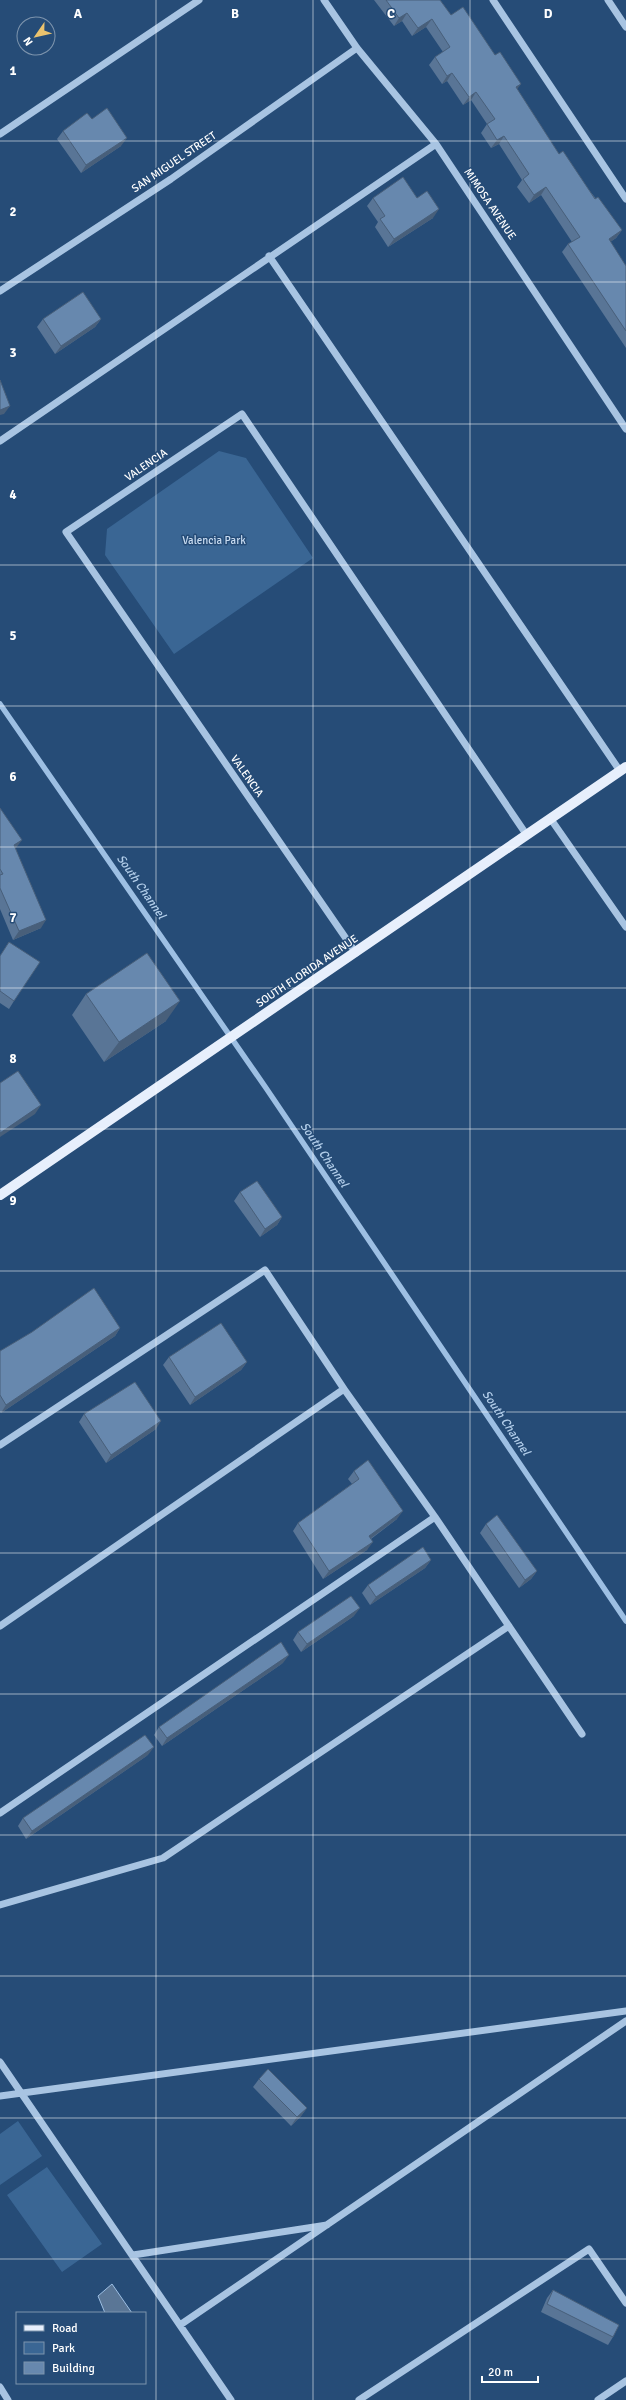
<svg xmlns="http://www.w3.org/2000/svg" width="626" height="2400" font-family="Signika,sans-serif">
<rect width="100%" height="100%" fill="#264c77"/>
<path fill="#3a6694" d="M 219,451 L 246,458 L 313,558 L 174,654 L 105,555 L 107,529 Z
M 18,2121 L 42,2156 L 0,2185 L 0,2134 Z
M 47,2167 L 102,2244 L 62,2272 L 7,2195 Z"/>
<path fill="#5a7696" stroke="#9dbfe3" d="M 112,2284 L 132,2313 L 105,2313 L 98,2296 Z"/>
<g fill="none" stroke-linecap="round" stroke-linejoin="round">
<path stroke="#9dbfe3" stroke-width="5.5" d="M 0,704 L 266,1088 L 626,1621"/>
<path stroke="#a8c4e2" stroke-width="7" d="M 324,0 L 357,48 L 436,144 L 626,429
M 493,0 L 626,199
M 608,0 L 626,27
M 0,134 L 199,0
M 269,256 L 620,771
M 0,291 L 171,179 L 357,48
M 0,441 L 436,144
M 550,818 L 626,927
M 356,953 L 66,532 L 242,414 L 526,834
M 0,1445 L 265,1270 L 344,1389
M 0,1626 L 344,1389 L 435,1517 L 582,1734
M 0,1813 L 435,1517
M 0,1905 L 163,1858 L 509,1626
M 0,2062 L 231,2400
M 0,2096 L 626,2011
M 133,2255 L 327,2225
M 180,2325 L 626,2021
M 0,2387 L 8,2400
M 359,2400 L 589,2249 L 626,2303
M 598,2400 L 626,2381"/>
<path stroke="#e7effc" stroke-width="10" d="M 0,1195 L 626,767"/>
</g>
<path fill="#597596" d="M 374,0 L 440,0 L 451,15 L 517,90 L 559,154 L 622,230 L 616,238 L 610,242 L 626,266 L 626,348 L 562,252 L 568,244 L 572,242 L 541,195 L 529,203 L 517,187 L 522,180 L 499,144 L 491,148 L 481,133 L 487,124 L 471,100 L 463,105 L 447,81 L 442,84 L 429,65 L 435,57 L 443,52 L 426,27 L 412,36 L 402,21 L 394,26 Z
M 92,119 L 121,146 L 81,173 L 57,139 L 63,131 Z
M 373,198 L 417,198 L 433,218 L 388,247 L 375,227 L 378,222 L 367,206 Z
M 43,319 L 101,319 L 95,327 L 55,354 L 37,327 Z
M 0,808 L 16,849 L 41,928 L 13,940 L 0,909 Z
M 9,942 L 14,1001 L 9,1009 L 0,1003 L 0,956 Z
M 86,994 L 166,1021 L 104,1062 L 72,1015 Z
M 240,1192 L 282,1217 L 277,1225 L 260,1237 L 234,1201 Z
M 120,1328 L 115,1336 L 1,1413 L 0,1412 L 0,1351 Z
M 169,1357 L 247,1362 L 241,1370 L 190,1405 L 163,1365 Z
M 84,1414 L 156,1429 L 106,1463 L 79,1422 Z
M 354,1471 L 397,1519 L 371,1539 L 367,1550 L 323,1579 L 293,1531 L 298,1523 L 352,1484 L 348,1479 Z
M 486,1524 L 537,1571 L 531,1579 L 519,1588 L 480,1533 Z
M 431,1560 L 425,1568 L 370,1605 L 362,1593 L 368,1585 Z
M 354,1616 L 301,1652 L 293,1640 L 298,1632 Z
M 283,1663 L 162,1746 L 154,1735 L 159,1727 Z
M 148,1755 L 26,1839 L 18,1826 L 23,1818 Z
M 259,2079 L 307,2108 L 301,2116 L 291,2126 L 253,2087 Z
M 553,2290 L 613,2337 L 608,2345 L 541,2312 L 547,2298 Z"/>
<path fill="#485f7a" d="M 407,13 L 402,21 L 394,26 L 399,18 Z
M 432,19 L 426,27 L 412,36 L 418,28 Z
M 452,73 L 447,81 L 442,84 L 447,76 Z
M 521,84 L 515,92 L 516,87 Z
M 476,92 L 471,100 L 463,105 L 469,97 Z
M 504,136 L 499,144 L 491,148 L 497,140 Z
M 127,138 L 121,146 L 81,173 L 86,165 Z
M 546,187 L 541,195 L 529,203 L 534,195 Z
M 439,209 L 433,218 L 388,247 L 394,239 Z
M 622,230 L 616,238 L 603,247 L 609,239 Z
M 101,319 L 95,327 L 55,354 L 61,346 Z
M 10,406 L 4,414 L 0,415 L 0,410 Z
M 22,840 L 16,848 L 9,853 L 14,845 Z
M 46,920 L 41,928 L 13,940 L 19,931 Z
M 180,1001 L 166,1021 L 104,1062 L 119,1042 Z
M 41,1105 L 35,1114 L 0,1137 L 0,1133 Z
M 282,1217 L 277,1225 L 260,1237 L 265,1229 Z
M 120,1328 L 115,1336 L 1,1413 L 6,1405 Z
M 247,1362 L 241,1370 L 190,1405 L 195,1397 Z
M 161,1421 L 156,1429 L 106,1463 L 111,1455 Z
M 403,1511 L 397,1519 L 363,1544 L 369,1536 Z
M 373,1542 L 367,1550 L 323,1579 L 329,1571 Z
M 431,1560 L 425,1568 L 370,1605 L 376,1597 Z
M 537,1571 L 531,1579 L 519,1588 L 525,1580 Z
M 360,1608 L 354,1616 L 301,1652 L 307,1644 Z
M 289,1655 L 283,1663 L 162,1746 L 167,1738 Z
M 154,1747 L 148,1755 L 26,1839 L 32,1831 Z
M 307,2108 L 301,2116 L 291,2126 L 297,2117 Z"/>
<path fill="#6788ae" stroke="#485f7a" d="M 386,0 L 440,0 L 451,15 L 463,7 L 495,55 L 500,52 L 521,84 L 516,87 L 559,154 L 563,151 L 595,199 L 598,197 L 622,230 L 609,239 L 626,266 L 626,331 L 568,244 L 580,237 L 546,187 L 534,195 L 523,179 L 529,174 L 504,136 L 497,140 L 487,124 L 495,119 L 476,92 L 469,97 L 452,73 L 447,76 L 435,57 L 450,47 L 432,19 L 418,28 L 407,13 L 399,18 Z
M 107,108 L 127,138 L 86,165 L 63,131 L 87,113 L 92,119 Z
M 403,177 L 417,198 L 427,191 L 439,209 L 394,239 L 380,219 L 385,216 L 373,198 Z
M 83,292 L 101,319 L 61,346 L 43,319 Z
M 0,380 L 10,406 L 0,410 Z
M 0,808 L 22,840 L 14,845 L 46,920 L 19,931 L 0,888 L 0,875 L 3,874 L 0,869 Z
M 9,942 L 40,962 L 14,1001 L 0,991 L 0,956 Z
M 147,953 L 180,1001 L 119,1042 L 86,994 Z
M 18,1071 L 41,1105 L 0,1133 L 0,1083 Z
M 257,1181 L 282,1217 L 265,1229 L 240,1192 Z
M 94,1288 L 120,1328 L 6,1405 L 0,1395 L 0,1351 L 32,1332 Z
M 221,1323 L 247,1362 L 195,1397 L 169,1357 Z
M 135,1382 L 161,1421 L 111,1455 L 84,1414 Z
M 368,1460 L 403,1511 L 369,1536 L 373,1542 L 329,1571 L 298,1523 L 359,1479 L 354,1471 Z
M 497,1515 L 537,1571 L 525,1580 L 486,1524 Z
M 423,1547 L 431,1560 L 376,1597 L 368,1585 Z
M 351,1596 L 360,1608 L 307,1644 L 298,1632 Z
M 281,1642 L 289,1655 L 167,1738 L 159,1727 Z
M 145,1735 L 154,1747 L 32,1831 L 23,1818 Z
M 268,2069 L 307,2108 L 297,2117 L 259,2079 Z
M 553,2290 L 619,2325 L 613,2337 L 547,2304 Z"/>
<path fill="none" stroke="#fff" stroke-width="1" stroke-opacity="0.55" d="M 156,0 L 156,2400M 313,0 L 313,2400M 470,0 L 470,2400M 0,141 L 626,141M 0,282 L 626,282M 0,424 L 626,424M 0,565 L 626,565M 0,706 L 626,706M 0,847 L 626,847M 0,988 L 626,988M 0,1129 L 626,1129M 0,1271 L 626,1271M 0,1412 L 626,1412M 0,1553 L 626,1553M 0,1694 L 626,1694M 0,1835 L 626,1835M 0,1976 L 626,1976M 0,2118 L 626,2118M 0,2259 L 626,2259"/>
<g text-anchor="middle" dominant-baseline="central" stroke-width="3" stroke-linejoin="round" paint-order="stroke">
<g font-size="11" fill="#fff" stroke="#264c77">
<text transform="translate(174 162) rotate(-34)">SAN MIGUEL STREET</text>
<text transform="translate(490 204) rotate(56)">MIMOSA AVENUE</text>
<text transform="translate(146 465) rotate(-34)">VALENCIA</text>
<text transform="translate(247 776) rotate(55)">VALENCIA</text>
<text transform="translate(307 971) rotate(-34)">SOUTH FLORIDA AVENUE</text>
</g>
<g font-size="11" fill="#caddf2" stroke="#264c77">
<text x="214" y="540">Valencia Park</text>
</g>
<g font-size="12" font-style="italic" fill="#b3ceea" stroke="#264c77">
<text transform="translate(141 887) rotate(55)">South Channel</text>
<text transform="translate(324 1155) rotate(56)">South Channel</text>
<text transform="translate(506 1423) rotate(56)">South Channel</text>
</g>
</g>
<g font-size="13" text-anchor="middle" font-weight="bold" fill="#fff" stroke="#264c77" stroke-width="3" stroke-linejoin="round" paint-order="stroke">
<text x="78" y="18">A</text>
<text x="235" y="18">B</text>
<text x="391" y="18">C</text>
<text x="548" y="18">D</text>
<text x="13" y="75">1</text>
<text x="13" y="216">2</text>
<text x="13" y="357">3</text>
<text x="13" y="499">4</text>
<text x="13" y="640">5</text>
<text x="13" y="781">6</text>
<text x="13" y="922">7</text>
<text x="13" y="1063">8</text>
<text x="13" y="1205">9</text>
</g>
<rect x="16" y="2312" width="130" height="72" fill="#264c77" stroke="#7d94ad"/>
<rect x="24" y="2325" width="20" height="6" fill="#e7effc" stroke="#7d94ad"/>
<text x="52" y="2332" font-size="12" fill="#ffffff">Road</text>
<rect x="24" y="2342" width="20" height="12" fill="#3a6694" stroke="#7d94ad"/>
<text x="52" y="2352" font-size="12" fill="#ffffff">Park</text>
<rect x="24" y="2362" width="20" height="12" fill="#6788ae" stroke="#7d94ad"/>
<text x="52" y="2372" font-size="12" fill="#ffffff">Building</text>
<g transform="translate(36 36) rotate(236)"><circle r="19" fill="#264c77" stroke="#7d94ad"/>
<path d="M0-3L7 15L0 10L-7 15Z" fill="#ebc36e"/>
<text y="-6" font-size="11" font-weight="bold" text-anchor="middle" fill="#ffffff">N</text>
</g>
<path d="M482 2376v6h56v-6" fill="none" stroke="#ffffff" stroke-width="2"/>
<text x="488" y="2376" font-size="12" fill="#ffffff" stroke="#264c77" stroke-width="3" paint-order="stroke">20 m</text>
</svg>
